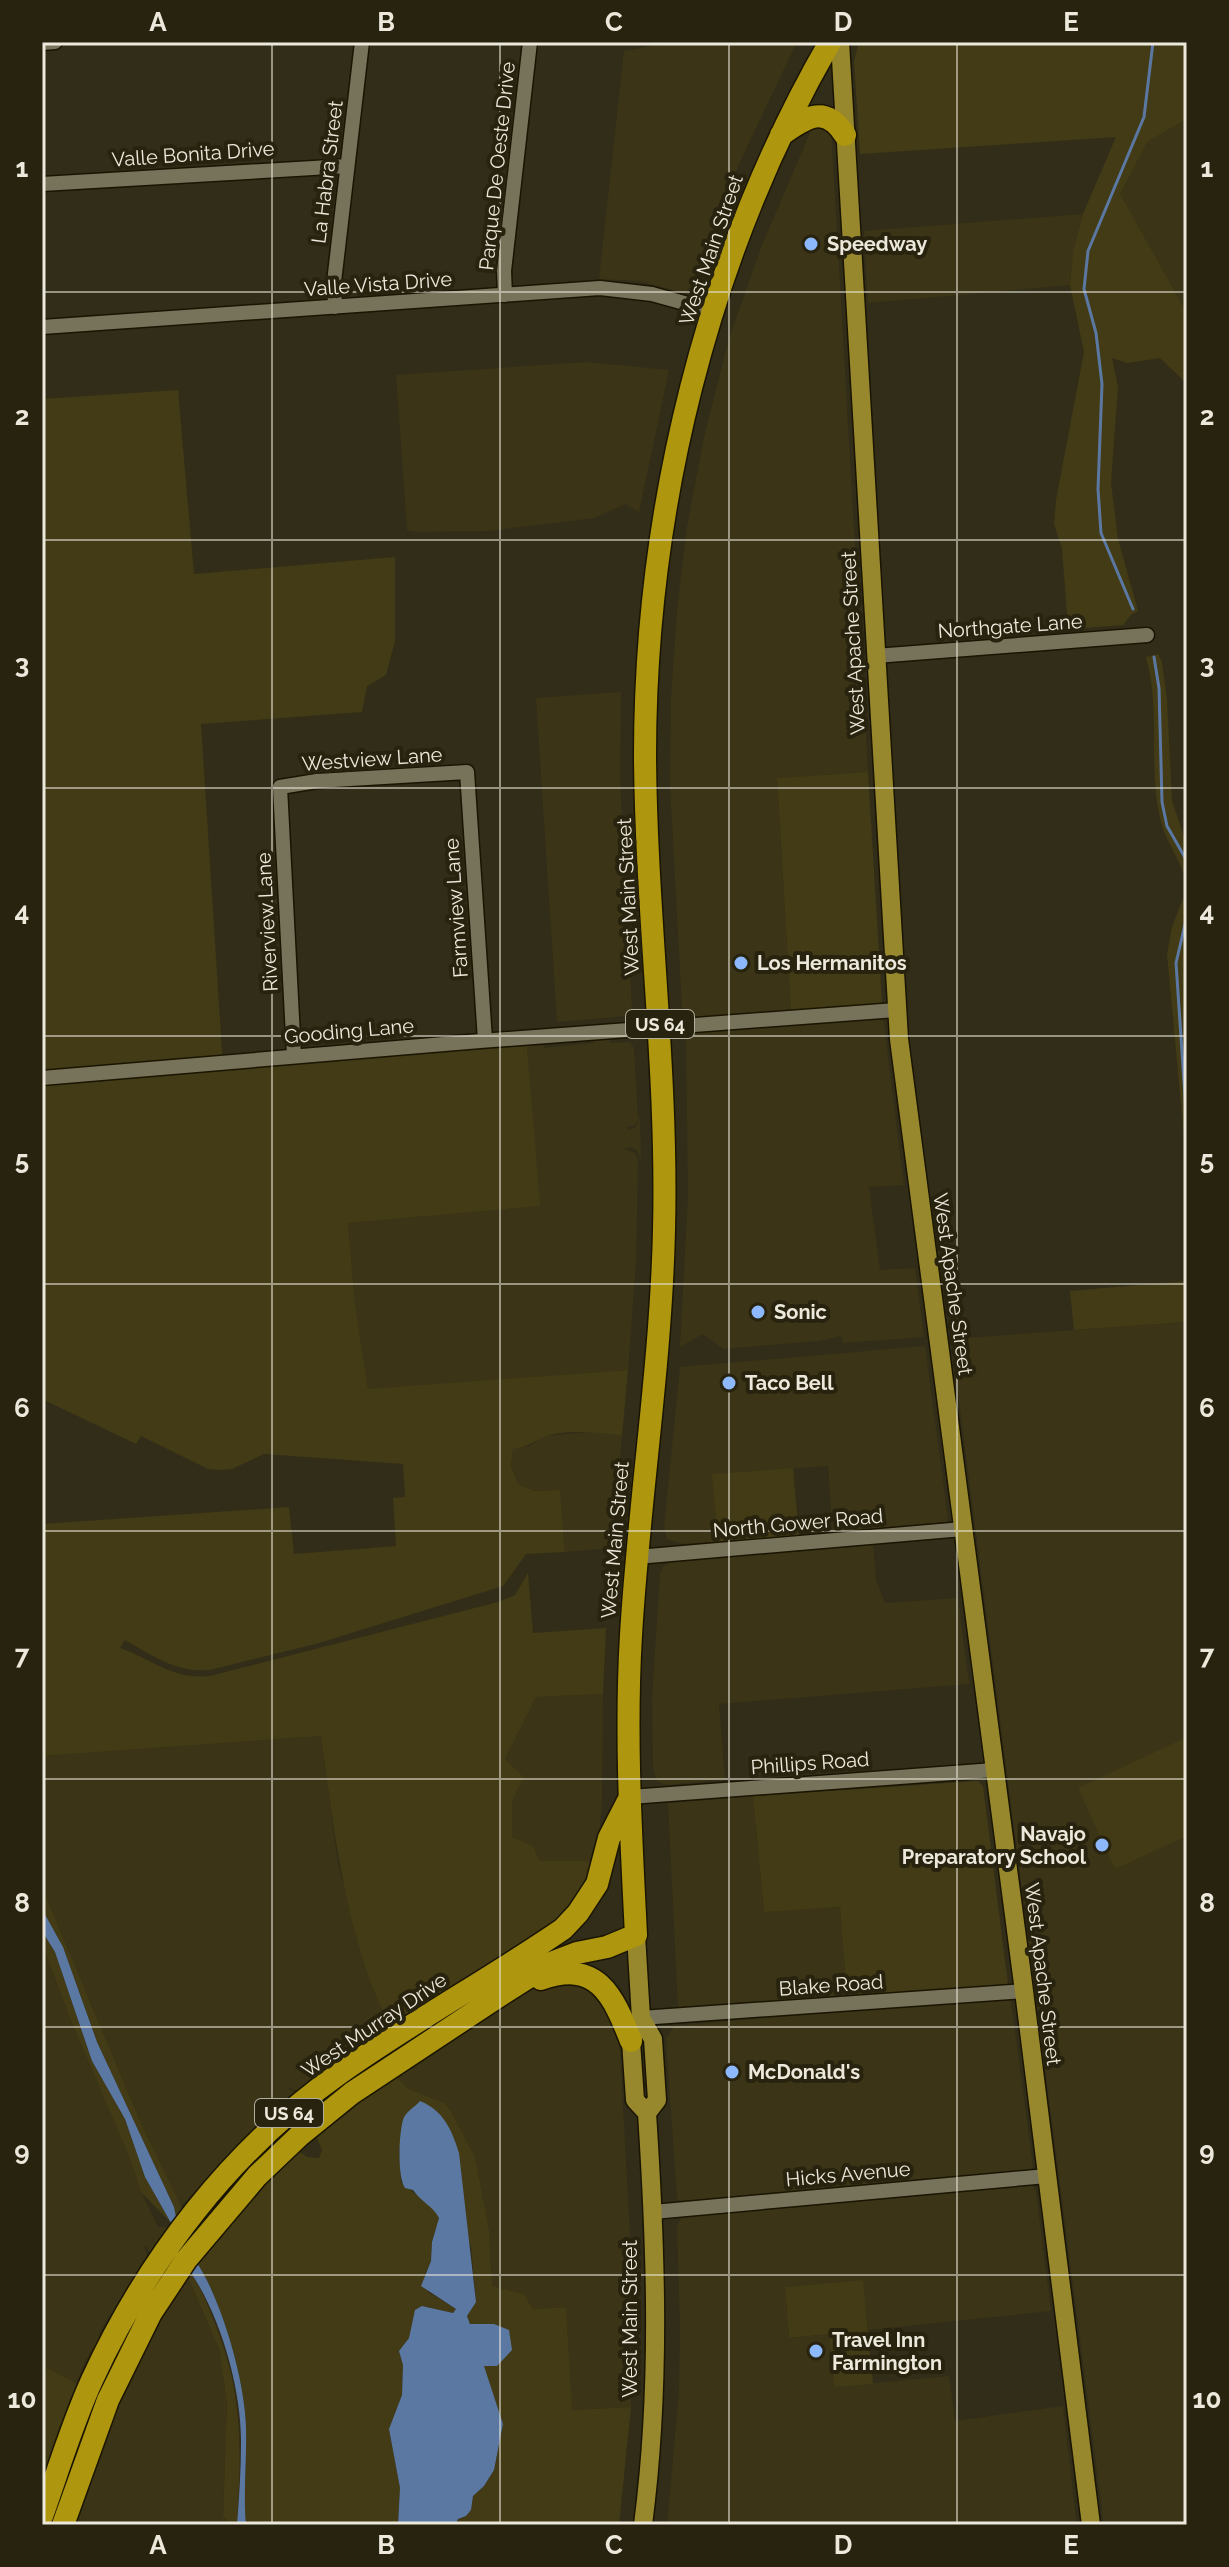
<svg xmlns="http://www.w3.org/2000/svg" width="1229" height="2567" font-family="Raleway,sans-serif">
<rect width="100%" height="100%" fill="#322d18"/>
<path fill="#3b3417" d="M 674,42 L 797,42 L 738,166 L 695,282 L 684,293 L 640,281 L 599,279 L 624,51 Z
M 1187,119 L 1187,313 L 1104,167 Z
M 813,126 L 831,129 L 868,772 L 777,778 L 791,1012 L 693,1018 L 686,1014 L 682,1007 L 670,785 L 671,700 L 677,610 L 687,527 L 704,437 L 729,339 L 762,245 Z
M 1083,214 L 1073,251 L 1070,285 L 868,303 L 864,231 Z
M 586,362 L 669,370 L 639,512 L 625,504 L 595,518 L 488,531 L 417,532 L 407,530 L 396,375 Z
M 621,692 L 620,779 L 632,1009 L 625,1016 L 557,1022 L 536,698 Z
M 883,1017 L 904,1185 L 869,1187 L 880,1270 L 915,1268 L 924,1337 L 843,1343 L 841,1336 L 819,1341 L 723,1349 L 703,1334 L 680,1347 L 688,1197 L 686,1040 L 690,1035 L 700,1031 Z
M 610,1039 L 609,1043 L 630,1042 L 634,1048 L 638,1120 L 635,1125 L 627,1127 L 628,1130 L 636,1127 L 640,1116 L 641,1159 L 637,1150 L 631,1147 L 624,1149 L 635,1153 L 638,1160 L 636,1261 L 628,1370 L 368,1390 L 355,1304 L 348,1223 L 539,1206 L 527,1046 L 543,1045 L 544,1048 L 594,1043 L 593,1041 Z
M 1187,1322 L 1187,2525 L 1104,2525 L 951,1339 Z
M 925,1346 L 948,1519 L 946,1522 L 833,1534 L 828,1466 L 713,1474 L 718,1542 L 683,1544 L 667,1539 L 664,1527 L 680,1367 Z
M 600,1431 L 622,1436 L 613,1535 L 607,1543 L 609,1546 L 600,1549 L 565,1552 L 560,1490 L 534,1491 L 518,1484 L 511,1465 L 513,1448 L 530,1446 L 545,1436 Z
M 873,1543 L 876,1580 L 885,1603 L 958,1598 L 969,1684 L 719,1704 L 725,1779 L 667,1785 L 657,1781 L 653,1768 L 652,1699 L 660,1574 L 663,1567 L 672,1562 L 704,1556 Z
M 603,1694 L 602,1802 L 597,1864 L 588,1861 L 540,1861 L 533,1846 L 512,1838 L 512,1802 L 524,1777 L 505,1759 L 536,1697 Z
M 321,1736 L 338,1864 L 365,1963 L 390,2026 L 320,2072 L 298,2091 L 286,2087 L 296,2093 L 264,2124 L 266,2107 L 264,2097 L 262,2097 L 264,2116 L 261,2123 L 181,2206 L 140,2121 L 42,1887 L 42,1756 Z
M 753,1796 L 764,1911 L 840,1907 L 847,1997 L 706,2008 L 678,2007 L 668,1803 Z
M 42,1944 L 72,2023 L 131,2158 L 141,2192 L 158,2227 L 170,2227 L 149,2256 L 149,2251 L 146,2246 L 144,2247 L 147,2254 L 146,2259 L 113,2313 L 110,2314 L 99,2334 L 99,2340 L 86,2360 L 77,2381 L 78,2384 L 49,2369 L 42,2369 Z
M 591,1982 L 619,2032 L 631,2253 L 631,2407 L 571,2410 L 566,2307 L 533,2309 L 524,2294 L 492,2286 L 489,2229 L 475,2157 L 451,2111 L 444,2103 L 407,2088 L 393,2072 L 536,1987 Z
M 985,1999 L 1009,1999 L 1011,2001 L 1033,2167 L 1030,2171 L 683,2202 L 677,2199 L 666,2038 L 674,2026 Z
M 1032,2184 L 1036,2191 L 1051,2311 L 868,2330 L 862,2280 L 785,2287 L 789,2338 L 829,2334 L 834,2387 L 949,2376 L 955,2421 L 1063,2406 L 1077,2525 L 667,2525 L 679,2392 L 680,2327 L 677,2226 L 681,2219 L 688,2216 Z
M 184,2276 L 189,2279 L 219,2349 L 227,2403 L 223,2515 L 231,2525 L 70,2525 L 132,2365 Z"/>
<path fill="#433b15" d="M 859,42 L 1187,42 L 1187,119 L 1147,142 L 1120,194 L 1187,313 L 1187,384 L 1160,358 L 1128,363 L 1112,358 L 1118,387 L 1111,483 L 1118,539 L 1138,611 L 1131,615 L 1123,625 L 1070,629 L 1068,626 L 1062,549 L 1054,524 L 1056,500 L 1084,352 L 1070,285 L 1073,251 L 1083,214 L 1116,137 L 860,154 L 854,61 Z
M 178,390 L 194,574 L 395,557 L 395,641 L 386,675 L 367,686 L 362,712 L 201,724 L 223,1067 L 527,1046 L 540,1206 L 348,1223 L 355,1304 L 368,1389 L 628,1370 L 622,1436 C 602,1432 562,1429 544,1437 C 532,1443 526,1447 513,1449 L 511,1465 L 518,1484 L 534,1491 L 560,1490 L 565,1552 L 526,1554 L 503,1586 L 319,1643 L 210,1670 C 177,1673 153,1656 125,1640 L 120,1648 C 154,1660 172,1680 210,1676 L 498,1602 L 515,1595 L 528,1573 L 533,1633 L 606,1628 L 603,1694 L 536,1697 L 505,1759 L 524,1777 L 512,1802 L 512,1837 L 533,1846 L 540,1861 L 588,1861 L 597,1864 L 569,1912 L 503,1959 L 390,2026 C 346,1940 334,1831 321,1736 L 42,1756 L 42,1524 L 289,1507 L 294,1554 L 396,1546 L 393,1498 L 405,1497 L 403,1464 L 264,1454 L 232,1469 L 219,1470 L 208,1469 L 141,1436 L 136,1444 L 42,1399 L 42,399 Z
M 1158,654 L 1162,662 L 1167,700 L 1172,801 L 1187,845 L 1187,887 C 1183,862 1165,842 1160,818 C 1148,765 1161,710 1146,657 Z
M 868,772 L 882,1003 L 875,1007 L 791,1012 L 777,778 Z
M 1187,888 L 1187,1169 L 1167,954 L 1172,927 Z
M 1187,1281 L 1187,1322 L 1074,1330 L 1070,1291 Z
M 793,1468 L 799,1536 L 718,1542 L 712,1474 Z
M 1187,1737 L 1187,1836 L 1115,1869 L 1078,1788 Z
M 978,1781 L 983,1786 L 1008,1984 L 847,1997 L 840,1907 L 764,1912 L 753,1796 Z
M 42,1887 L 140,2121 L 181,2206 L 182,2209 L 176,2217 L 174,2207 L 97,2042 L 63,1947 L 42,1909 Z
M 42,1931 L 55,1952 L 92,2061 L 125,2119 L 145,2177 L 171,2223 L 141,2192 L 130,2158 L 72,2023 L 42,1944 Z
M 395,2074 L 407,2088 L 444,2103 L 451,2111 L 475,2157 L 489,2229 L 492,2286 L 524,2294 L 533,2309 L 566,2307 L 572,2410 L 631,2407 L 619,2525 L 455,2525 L 458,2519 L 466,2516 L 471,2510 L 473,2496 L 484,2486 L 494,2470 L 503,2424 L 483,2365 L 481,2324 L 470,2324 L 467,2316 L 476,2301 L 471,2246 L 403,2130 L 399,2152 L 401,2182 L 435,2210 L 439,2218 L 432,2242 L 431,2261 L 424,2276 L 428,2292 L 456,2309 L 453,2313 L 423,2306 L 409,2338 L 399,2351 L 403,2365 L 402,2395 L 389,2429 L 400,2488 L 398,2525 L 246,2525 C 243,2492 247,2460 246,2427 C 245,2381 222,2301 197,2263 L 274,2170 L 297,2150 L 307,2157 L 319,2158 L 322,2150 L 315,2134 Z
M 191,2273 C 202,2290 210,2310 217,2329 C 244,2399 241,2452 237,2525 L 231,2525 L 223,2516 L 227,2403 L 219,2349 L 189,2279 Z
M 863,2280 L 873,2384 L 834,2387 L 829,2334 L 789,2338 L 785,2287 Z
M 42,2369 L 49,2369 L 78,2384 L 42,2481 Z"/>
<path fill="#5b78a3" d="M 42,1909 L 63,1947 L 97,2042 L 174,2207 L 176,2217 L 171,2223 L 145,2177 L 125,2119 L 92,2061 L 55,1952 L 42,1931 Z
M 420,2101 C 443,2110 452,2130 459,2153 L 476,2302 L 467,2316 L 470,2324 L 494,2324 L 509,2330 L 512,2350 L 497,2366 L 484,2366 L 503,2424 L 494,2470 L 484,2486 L 473,2496 L 471,2510 L 466,2516 L 458,2519 L 455,2525 L 398,2525 L 400,2488 L 389,2429 L 402,2395 L 403,2365 L 399,2351 L 409,2338 L 415,2310 L 422,2306 L 453,2313 L 456,2309 L 421,2286 L 431,2261 L 432,2242 L 439,2218 C 433,2206 420,2201 413,2190 L 405,2188 C 397,2177 399,2133 403,2120 C 405,2112 415,2107 420,2101 Z
M 197,2263 C 222,2301 245,2381 246,2427 C 247,2460 243,2492 246,2525 L 237,2525 C 239,2498 241,2471 241,2444 C 242,2391 221,2317 191,2273 Z"/>
<g fill="none" stroke-linecap="round" stroke-linejoin="round">
<path stroke="#5b78a3" stroke-width="3" d="M 1133,609 L 1101,533 L 1098,489 L 1102,384 L 1096,333 L 1084,289 L 1088,251 L 1144,117 L 1153,42
M 1154,657 L 1159,688 L 1162,802 L 1167,826 L 1187,861
M 1187,916 L 1176,963 L 1187,1126"/>
<defs>
<path id="minor" d="M 42,43 L 55,42
M 42,184 L 347,166
M 505,295 L 504,271 L 530,42
M 335,307 L 334,282 L 362,42
M 42,327 L 600,288 L 652,294 L 713,311
M 875,656 L 1147,635
M 294,1056 L 280,787 L 317,781 L 467,772 L 485,1040
M 42,1078 L 480,1041 L 896,1010
M 637,1557 L 963,1529
M 630,1797 L 994,1770
M 641,2018 L 1024,1991
M 653,2212 L 1047,2176"/>
<path id="major" d="M 840,42 L 899,1039 L 1024,1991 L 1091,2525
M 636,1935 L 641,2018 L 631,2041 L 635,2100 L 647,2113 C 656,2251 661,2387 643,2525
M 641,2018 L 653,2039 L 657,2100 L 647,2113"/>
<path id="highway" d="M 781,135 C 806,117 825,104 845,135
M 636,1935 C 631,1835 625,1735 631,1635 C 639,1500 661,1365 664,1230 C 668,1071 646,914 645,756 C 645,510 707,255 830,42
M 541,1979 C 597,1959 613,1995 631,2041
M 42,2516 C 58,2471 72,2424 92,2380 C 147,2260 231,2150 340,2073 C 412,2022 490,1979 563,1929 L 578,1913 L 597,1884 L 609,1838 L 629,1799
M 63,2525 L 108,2400 L 151,2313 L 186,2260 L 257,2176 L 299,2136 L 352,2093 L 502,1994 L 551,1963 L 577,1953 L 607,1947 L 636,1935"/>
</defs>
<use href="#minor" stroke="#1a1502" stroke-width="17"/>
<use href="#major" stroke="#1a1502" stroke-width="21"/>
<use href="#highway" stroke="#1a1502" stroke-width="25"/>
<use href="#minor" stroke="#77725a" stroke-width="14"/>
<use href="#major" stroke="#98882d" stroke-width="18"/>
<use href="#highway" stroke="#ae960f" stroke-width="22"/>
</g>
<path fill="none" stroke="#ece9dc" stroke-width="2" stroke-opacity="0.55" d="M 272,42 L 272,2525M 500,42 L 500,2525M 729,42 L 729,2525M 957,42 L 957,2525M 42,292 L 1187,292M 42,540 L 1187,540M 42,788 L 1187,788M 42,1036 L 1187,1036M 42,1284 L 1187,1284M 42,1531 L 1187,1531M 42,1779 L 1187,1779M 42,2027 L 1187,2027M 42,2275 L 1187,2275"/>
<g fill="#8db9fc" stroke="#28230e" stroke-width="3">
<circle cx="811" cy="244" r="8"/>
<circle cx="741" cy="963" r="8"/>
<circle cx="758" cy="1312" r="8"/>
<circle cx="729" cy="1383" r="8"/>
<circle cx="1102" cy="1845" r="8"/>
<circle cx="732" cy="2072" r="8"/>
<circle cx="816" cy="2351" r="8"/>
</g>
<g text-anchor="middle" dominant-baseline="central" stroke-width="8" stroke-linejoin="round" paint-order="stroke">
<g fill="#28230e" stroke="#b1ae9e" stroke-width="2">
<rect x="626" y="1010" width="68" height="28" rx="6"/>
<rect x="255" y="2099" width="68" height="28" rx="6"/>
</g>
<g font-size="18" font-weight="bold" fill="#ece9dc">
<text x="660" y="1024">US 64</text>
<text x="289" y="2113">US 64</text>
</g>
<g font-size="20" fill="#ece9dc" stroke="#28230e">
<text transform="translate(193 154) rotate(-4)">Valle Bonita Drive</text>
<text transform="translate(497 166) rotate(-84)">Parque De Oeste Drive</text>
<text transform="translate(327 172) rotate(-83)">La Habra Street</text>
<text transform="translate(711 250) rotate(-71)">West Main Street</text>
<text transform="translate(378 284) rotate(-4)">Valle Vista Drive</text>
<text transform="translate(1010 626) rotate(-4)">Northgate Lane</text>
<text transform="translate(853 643) rotate(-93)">West Apache Street</text>
<text transform="translate(372 759) rotate(-4)">Westview Lane</text>
<text transform="translate(628 897) rotate(-93)">West Main Street</text>
<text transform="translate(456 908) rotate(-94)">Farmview Lane</text>
<text transform="translate(267 922) rotate(-93)">Riverview Lane</text>
<text transform="translate(349 1031) rotate(-5)">Gooding Lane</text>
<text transform="translate(953 1284) rotate(82)">West Apache Street</text>
<text transform="translate(798 1523) rotate(-5)">North Gower Road</text>
<text transform="translate(615 1540) rotate(-85)">West Main Street</text>
<text transform="translate(810 1763) rotate(-4)">Phillips Road</text>
<text transform="translate(1043 1974) rotate(83)">West Apache Street</text>
<text transform="translate(831 1985) rotate(-4)">Blake Road</text>
<text transform="translate(374 2025) rotate(-34)">West Murray Drive</text>
<text transform="translate(848 2174) rotate(-5)">Hicks Avenue</text>
<text transform="translate(630 2319) rotate(-90)">West Main Street</text>
</g>
<g font-size="20" font-weight="bold" fill="#ece9dc" stroke="#28230e" text-anchor="start">
<text x="827" y="244">Speedway</text>
<text x="757" y="963">Los Hermanitos</text>
<text x="774" y="1312">Sonic</text>
<text x="745" y="1383">Taco Bell</text>
<text x="1086" y="1834" text-anchor="end">Navajo<tspan x="1086" dy="23">Preparatory School</tspan></text>
<text x="748" y="2072">McDonald's</text>
<text x="832" y="2340">Travel Inn<tspan x="832" dy="23">Farmington</tspan></text>
</g>
</g>
<rect width="1229" height="2567" fill="none" stroke="#28230e" stroke-width="88"/>
<rect x="44" y="44" width="1141" height="2479" fill="none" stroke="#ece9dc" stroke-width="3"/>
<g font-size="26" text-anchor="middle" font-weight="bold" fill="#ece9dc">
<text x="158" y="31">A</text>
<text x="386" y="31">B</text>
<text x="614" y="31">C</text>
<text x="843" y="31">D</text>
<text x="1071" y="31">E</text>
<text x="22" y="177">1</text>
<text x="1207" y="177">1</text>
<text x="22" y="425">2</text>
<text x="1207" y="425">2</text>
<text x="22" y="673">3</text>
<text x="1207" y="673">3</text>
<text x="22" y="921">4</text>
<text x="1207" y="921">4</text>
<text x="22" y="1169">5</text>
<text x="1207" y="1169">5</text>
<text x="22" y="1417">6</text>
<text x="1207" y="1417">6</text>
<text x="22" y="1664">7</text>
<text x="1207" y="1664">7</text>
<text x="22" y="1912">8</text>
<text x="1207" y="1912">8</text>
<text x="22" y="2160">9</text>
<text x="1207" y="2160">9</text>
<text x="22" y="2408">10</text>
<text x="1207" y="2408">10</text>
<text x="158" y="2554">A</text>
<text x="386" y="2554">B</text>
<text x="614" y="2554">C</text>
<text x="843" y="2554">D</text>
<text x="1071" y="2554">E</text>
</g>
</svg>
